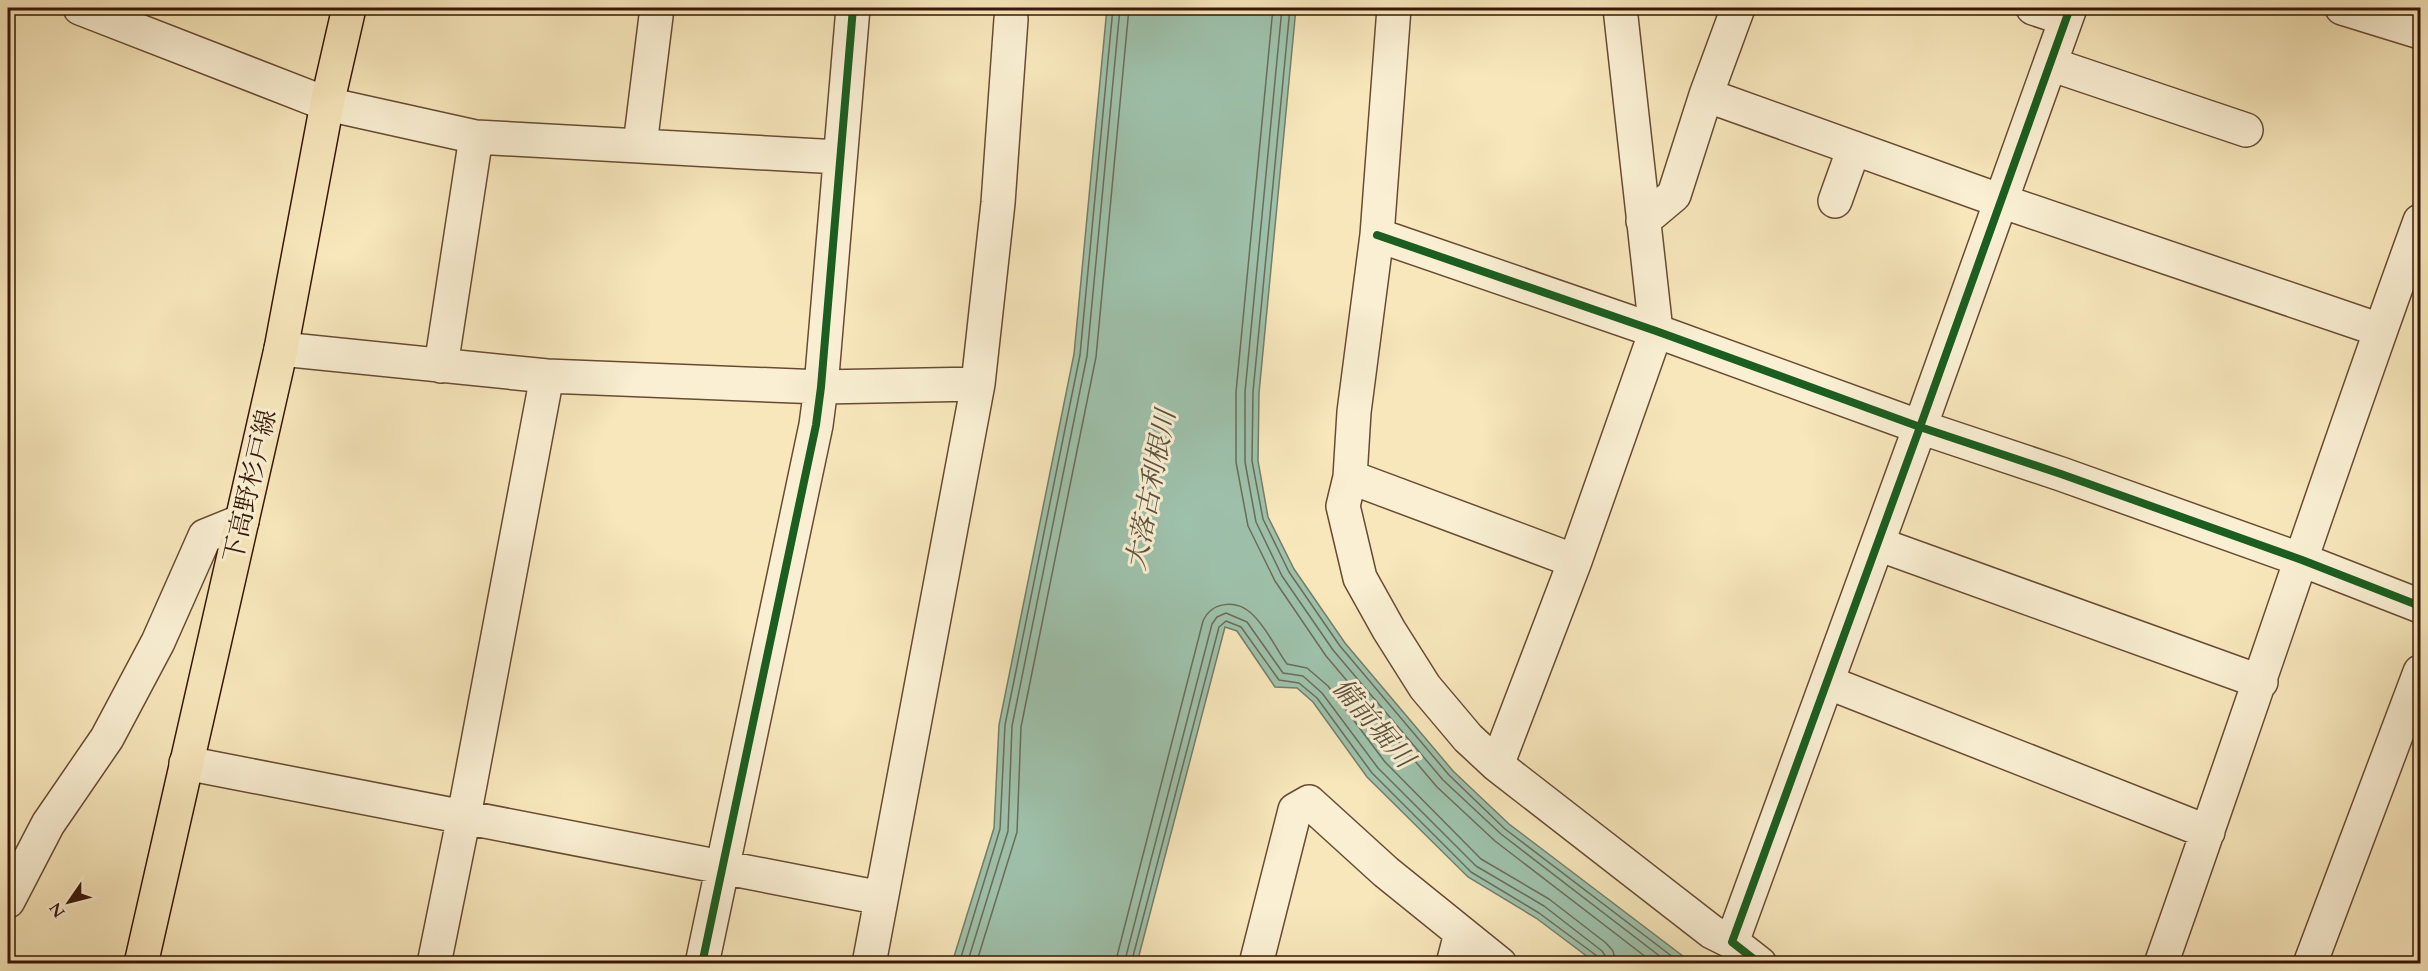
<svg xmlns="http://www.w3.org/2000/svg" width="2428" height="971" font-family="Cardo,'Noto Serif JP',serif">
<rect width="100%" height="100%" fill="#f7e7bb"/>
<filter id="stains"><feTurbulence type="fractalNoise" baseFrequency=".00333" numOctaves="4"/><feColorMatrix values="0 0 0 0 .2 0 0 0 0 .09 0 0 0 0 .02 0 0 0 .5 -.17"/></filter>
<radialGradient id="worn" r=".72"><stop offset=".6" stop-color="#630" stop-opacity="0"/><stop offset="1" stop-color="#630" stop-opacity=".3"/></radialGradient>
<path fill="#9ec1ab" stroke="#757d69" stroke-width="1.5" d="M 1107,8 L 1296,8 L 1259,393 L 1258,461 L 1268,517 L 1294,569 L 1345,643 L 1453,771 L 1509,824 L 1692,963 L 1596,963 L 1536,918 L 1468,877 L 1367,777 L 1313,702 L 1297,688 L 1275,687 L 1237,631 L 1225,627 L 1137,963 L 952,963 L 994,828 L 999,725 L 1074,354 Z"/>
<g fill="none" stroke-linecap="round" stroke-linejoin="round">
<path stroke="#6b6c58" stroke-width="1.5" d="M 1273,8 L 1236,392 L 1236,462 L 1248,526 L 1275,581 L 1326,656 L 1437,787 L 1495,841 L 1655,964
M 1282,8 L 1245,392 L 1245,462 L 1256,522 L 1282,576 L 1333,650 L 1443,780 L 1501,834 L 1670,964
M 1290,8 L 1253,392 L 1252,461 L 1263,519 L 1289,572 L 1340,646 L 1449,775 L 1505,829 L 1682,964
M 959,964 L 1000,829 L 1005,725 L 1080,355 L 1113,8
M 967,964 L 1008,831 L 1012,726 L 1087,356 L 1120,8
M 976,964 L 1017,832 L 1021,727 L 1096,357 L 1129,8
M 1115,964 L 1203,621 C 1212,601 1236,600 1251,613 C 1266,626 1276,649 1287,664 L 1307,668 L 1328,686 L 1385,762 L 1481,859 L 1549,899 L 1606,943 L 1613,951 L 1616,964
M 1124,964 L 1212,624 L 1217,617 L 1226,613 L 1247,622 L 1283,673 L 1303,676 L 1322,693 L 1378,768 L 1476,866 L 1544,906 L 1602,951 L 1606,957 L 1607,964
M 1131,964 L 1219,627 L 1226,621 L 1241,627 L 1279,680 L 1299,683 L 1317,698 L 1372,773 L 1471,872 L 1539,913 L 1597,956 L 1599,964"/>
<defs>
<path id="minor" d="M 80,8 L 327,104 L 476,137 L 839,157
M 1394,8 L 1377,235 L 1354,412 L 1350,477 L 1343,506 L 1360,578 L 1389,630 L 1425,687 L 1468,738 L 1497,765 L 1712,932 L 1732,942 L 1760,964
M 2033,8 L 2066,19
M 2342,8 L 2420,32
M 2050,64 L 2246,130
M 1706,95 L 2001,201 L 2380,330
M 640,145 L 657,8
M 1835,201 L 1854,148
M 1643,221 L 1674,195 L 1706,95 L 1738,8
M 1377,235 L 1656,331 L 1920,427 L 2061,474 L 2302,560 L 2420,606
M 281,349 L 547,376 L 821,387 L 978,384
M 441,366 L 476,137
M 1350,477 L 1575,561
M 1878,544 L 2261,682
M 1827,682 L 2208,832
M 186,763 L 881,898
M 1497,765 L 1575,561 L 1656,331 L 1620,8
M 8,901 L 48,824 L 107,738 L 158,642 L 205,536 L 242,521
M 1732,942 L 1920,427 L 2070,8
M 434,964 L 464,816 L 547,376
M 702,964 L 816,425 L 821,387 L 853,8
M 869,964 L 978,384 L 998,203 L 1011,19
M 1256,964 L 1295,810 L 1309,802 L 1386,872 L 1500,964
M 1453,964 L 1461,933
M 2161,964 C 2249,717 2330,467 2420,221
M 2310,964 L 2420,672"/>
<path id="major" d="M 141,964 L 281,349 L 327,104 L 349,8"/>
</defs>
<use href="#minor" stroke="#684b33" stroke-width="36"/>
<use href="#major" stroke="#381706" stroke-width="36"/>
<use href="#minor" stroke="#faefd3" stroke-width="33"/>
<use href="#major" stroke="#f7e7bb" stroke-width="33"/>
<defs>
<path id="cycleway" d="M 1377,235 L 1656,331 L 1920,427 L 2061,474 L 2302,560 L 2420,606
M 702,964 L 816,425 L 821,387 L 853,8
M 1760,964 L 1732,942 L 1920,427 L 2070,8"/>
</defs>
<use href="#cycleway" stroke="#faefd3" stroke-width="11"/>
<use href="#cycleway" stroke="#1b5e20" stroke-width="8"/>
</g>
<g text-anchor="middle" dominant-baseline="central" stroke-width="6" stroke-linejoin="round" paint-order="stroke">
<g font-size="26" fill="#381706" stroke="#faefd3">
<text transform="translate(250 486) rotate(-77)">下高野杉戸線</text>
</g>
<g font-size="27" font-style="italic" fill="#5c5240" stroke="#faefd3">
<text transform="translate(1151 490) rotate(-79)">大落古利根川</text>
<text transform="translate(1373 723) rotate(49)">備前堀川</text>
</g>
</g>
<rect width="2428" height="971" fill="none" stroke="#f7e7bb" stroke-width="30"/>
<rect x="9" y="9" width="2410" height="953" fill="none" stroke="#381706" stroke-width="3"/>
<rect x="15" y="15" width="2398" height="941" fill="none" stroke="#381706" stroke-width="1.5"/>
<g transform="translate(69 902) rotate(235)" stroke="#faefd3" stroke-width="4.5" paint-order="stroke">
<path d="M0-4.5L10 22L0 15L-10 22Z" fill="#381706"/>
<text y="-9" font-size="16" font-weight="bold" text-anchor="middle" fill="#381706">N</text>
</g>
<rect width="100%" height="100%" filter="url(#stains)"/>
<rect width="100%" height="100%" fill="url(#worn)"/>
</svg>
